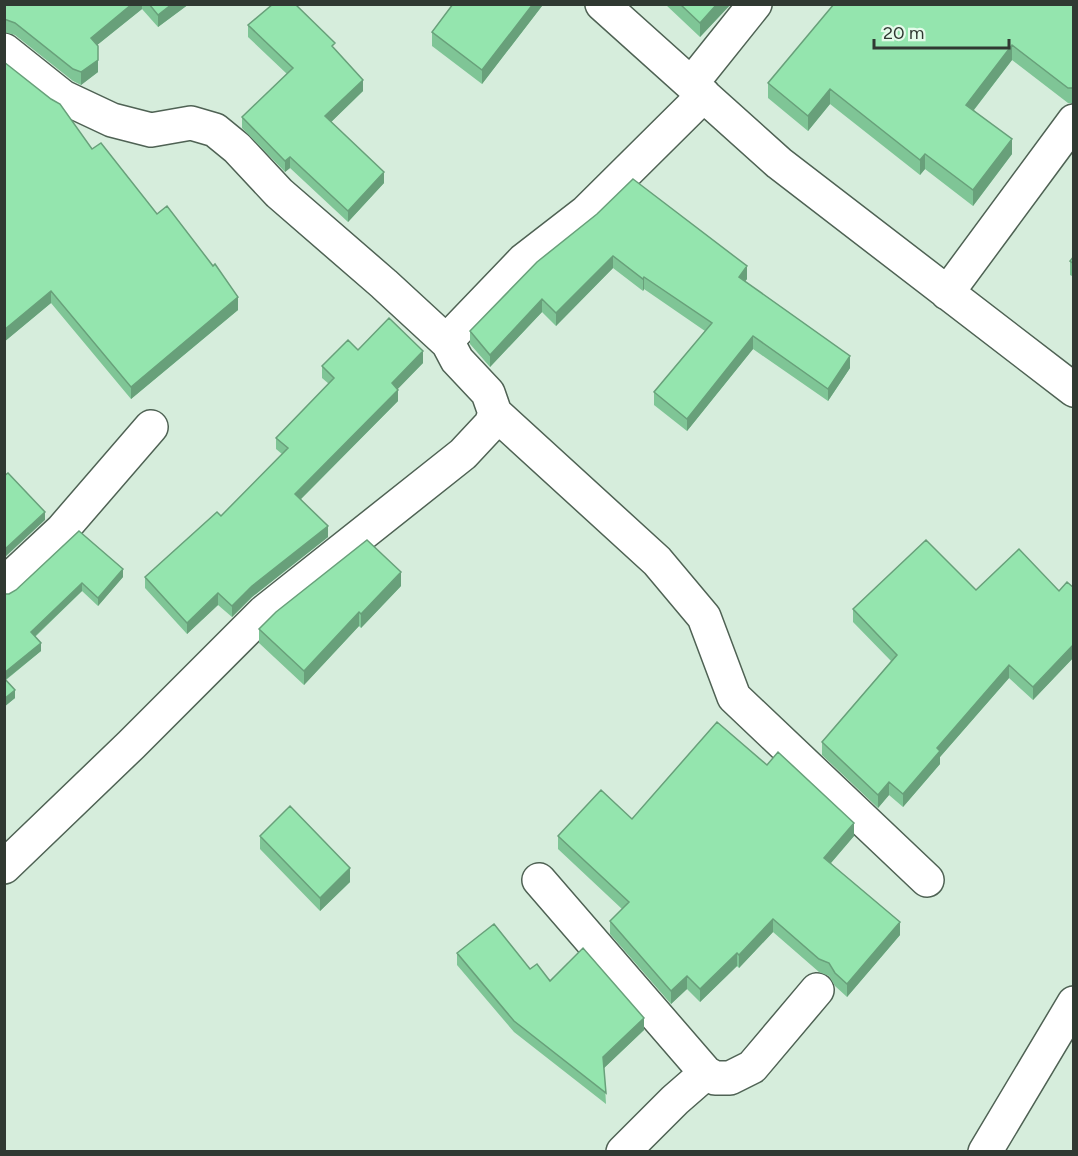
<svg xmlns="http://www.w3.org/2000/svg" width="1078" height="1156" font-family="Figtree,sans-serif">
<rect width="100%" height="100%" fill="#d6eddc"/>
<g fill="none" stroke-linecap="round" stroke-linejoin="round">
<defs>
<path id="minor" d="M 602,4 L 779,163 L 1074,390
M 4,50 L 63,97 L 112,120 L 151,130 L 191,123 L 215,130 L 237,148 L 279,193 L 384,284 L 448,343 L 457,360 L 488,393 L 495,413 L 491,424 L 463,454 L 264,612 L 131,745 L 4,867
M 691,84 L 755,4
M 947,293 L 1074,121
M 448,343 L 454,333 L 524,260 L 586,212 L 704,95
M 495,413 L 657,561 L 704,617 L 734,697 L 927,880
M 4,584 L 62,530 L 151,427
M 539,880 L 706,1073
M 623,1152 L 675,1100 L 706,1073 L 715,1078 L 730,1078 L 752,1067 L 817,990
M 985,1152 L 1074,1003"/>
</defs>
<use href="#minor" stroke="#4f6254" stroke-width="36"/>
<use href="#minor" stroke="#fff" stroke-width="33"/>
</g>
<path fill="#7fc596" d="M 4,4 L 189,4 L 158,27 L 142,9 L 97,45 L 98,72 L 81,85 L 73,81 L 15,35 L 4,32 Z
M 542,4 L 542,6 L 482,84 L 432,46 L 432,32 Z
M 665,4 L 731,4 L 700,37 Z
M 1074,4 L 1074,103 L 1068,103 L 1012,60 L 974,110 L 1012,154 L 973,206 L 925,169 L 920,175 L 830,104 L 808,131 L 768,98 L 768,83 Z
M 248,25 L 335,50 L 363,91 L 331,122 L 384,183 L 348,222 L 290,168 L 285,172 L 242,128 L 242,117 L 287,74 L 248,37 Z
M 4,62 L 157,214 L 238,310 L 131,399 L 51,303 L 4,342 Z
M 597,214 L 747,279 L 745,281 L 850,368 L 828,401 L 753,349 L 687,431 L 654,405 L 654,392 L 705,331 L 644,289 L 643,291 L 613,268 L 556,326 L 542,312 L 490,367 L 470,344 L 470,331 Z
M 1074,256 L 1074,277 L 1070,275 L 1070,261 Z
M 358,350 L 423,363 L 397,389 L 398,401 L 301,499 L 328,537 L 252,597 L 232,617 L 218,605 L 187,634 L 145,588 L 145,577 L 221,516 L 282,454 L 276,449 L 276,438 L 329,384 L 322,378 L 322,366 Z
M 123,577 L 98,606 L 82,591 L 35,637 L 41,651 L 6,680 L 15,698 L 4,707 L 9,594 Z
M 401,586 L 361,628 L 359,626 L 304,685 L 259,643 L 259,629 Z
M 1074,588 L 1074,657 L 1033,700 L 1009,678 L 940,757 L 940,764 L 903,807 L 889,795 L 878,808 L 822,755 L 822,742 L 891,661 L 853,622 L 853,609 L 976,590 L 1059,591 Z
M 767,765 L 854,836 L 831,863 L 900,935 L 847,997 L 835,986 L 829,976 L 819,972 L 773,932 L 739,968 L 737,966 L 700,1002 L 687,989 L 671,1004 L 610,934 L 610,921 L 622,909 L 558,849 L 558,836 L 632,819 Z
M 260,836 L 350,882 L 320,911 L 260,849 Z
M 457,953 L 530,969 L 644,1030 L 604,1068 L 606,1104 L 514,1032 L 457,965 Z"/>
<path fill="#68a07a" d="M 132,4 L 142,4 L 142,9 L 91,50 L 91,38 Z
M 172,4 L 189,4 L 158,27 L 158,15 Z
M 533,4 L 542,4 L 542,6 L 482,84 L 482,70 Z
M 717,4 L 731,4 L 700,37 L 700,23 Z
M 1012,45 L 1012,60 L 966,120 L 966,105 Z
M 98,60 L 98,72 L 81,85 L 81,72 Z
M 363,80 L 363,91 L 325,128 L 325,116 Z
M 830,89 L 830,104 L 808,131 L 808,116 Z
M 1012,139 L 1012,154 L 973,206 L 973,190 Z
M 925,154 L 925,169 L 920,175 L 920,160 Z
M 290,157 L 290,168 L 285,172 L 285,161 Z
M 384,172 L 384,183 L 348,222 L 348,211 Z
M 613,256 L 613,268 L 556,326 L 556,313 Z
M 747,266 L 747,279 L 739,289 L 739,277 Z
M 644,277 L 644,289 L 643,291 L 643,279 Z
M 51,291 L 51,303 L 4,342 L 4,330 Z
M 238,297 L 238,310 L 131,399 L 131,387 Z
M 542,299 L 542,312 L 490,367 L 490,355 Z
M 753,336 L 753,349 L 687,431 L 687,419 Z
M 423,351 L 423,363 L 392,395 L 392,383 Z
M 850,356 L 850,368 L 828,401 L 828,389 Z
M 398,390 L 398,401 L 295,505 L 295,494 Z
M 45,512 L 45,520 L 4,558 L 4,550 Z
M 328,526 L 328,537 L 252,597 L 232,617 L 232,606 L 252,586 Z
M 123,569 L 123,577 L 98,606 L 98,598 Z
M 401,572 L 401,586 L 361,628 L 361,614 Z
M 82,583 L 82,591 L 31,640 L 31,632 Z
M 218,593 L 218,605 L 187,634 L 187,623 Z
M 359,612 L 359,626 L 304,685 L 304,671 Z
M 41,643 L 41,651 L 4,681 L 4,673 Z
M 1074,644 L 1074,657 L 1033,700 L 1033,687 Z
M 1009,665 L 1009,678 L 940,757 L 940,764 L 903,807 L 903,794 L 937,748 Z
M 15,690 L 15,698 L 4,707 L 4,699 Z
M 889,782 L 889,795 L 878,808 L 878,795 Z
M 854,823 L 854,836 L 824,871 L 824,858 Z
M 350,868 L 350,882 L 320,911 L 320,898 Z
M 773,919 L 773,932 L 739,968 L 739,955 Z
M 900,922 L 900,935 L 847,997 L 847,984 Z
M 737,953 L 737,966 L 700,1002 L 700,989 Z
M 687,976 L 687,989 L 671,1004 L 671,991 Z
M 644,1018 L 644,1030 L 603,1069 L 603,1057 Z"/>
<path fill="#94e5ae" stroke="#68a07a" stroke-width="1.5" d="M 4,4 L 132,4 L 91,38 L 98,46 L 98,60 L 81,72 L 73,69 L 15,23 L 4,19 Z
M 149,4 L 172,4 L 158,15 Z
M 273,4 L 295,4 L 335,43 L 332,46 L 363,80 L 325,116 L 384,172 L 348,211 L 290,157 L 285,161 L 242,117 L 293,68 L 248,25 Z
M 453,4 L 533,4 L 482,70 L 432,32 Z
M 680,4 L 717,4 L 700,23 Z
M 834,4 L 1074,4 L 1074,88 L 1068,88 L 1012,45 L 966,105 L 1012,139 L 973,190 L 925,154 L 920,160 L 830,89 L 808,116 L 768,83 Z
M 4,62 L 51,99 L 60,104 L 92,149 L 101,143 L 157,214 L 167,206 L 213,266 L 215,264 L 238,297 L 131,387 L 51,291 L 4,330 Z
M 633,179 L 747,266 L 739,277 L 850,356 L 828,389 L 753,336 L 687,419 L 654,392 L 712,323 L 644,277 L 643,279 L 613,256 L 556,313 L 542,299 L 490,355 L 470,331 L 537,262 L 597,214 Z
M 1074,256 L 1074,264 L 1070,261 Z
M 389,318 L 423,351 L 392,383 L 398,390 L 295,494 L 328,526 L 252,586 L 232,606 L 218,593 L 187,623 L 145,577 L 217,512 L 221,516 L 288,448 L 276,438 L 334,378 L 322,366 L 348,340 L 358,350 Z
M 8,473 L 45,512 L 4,550 L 4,476 Z
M 79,531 L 123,569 L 98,598 L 82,583 L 31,632 L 41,643 L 4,673 L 4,594 L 9,594 L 16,590 Z
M 367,540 L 401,572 L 361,614 L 359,612 L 304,671 L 259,629 L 276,612 Z
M 926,540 L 976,590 L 1019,549 L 1059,591 L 1067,582 L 1074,588 L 1074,644 L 1033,687 L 1009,665 L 937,748 L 940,751 L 903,794 L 889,782 L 878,795 L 822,742 L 897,655 L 853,609 Z
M 4,678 L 15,690 L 4,699 Z
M 717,722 L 767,765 L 778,752 L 854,823 L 824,858 L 900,922 L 847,984 L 835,973 L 829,963 L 819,959 L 773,919 L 739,955 L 737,953 L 700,989 L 687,976 L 671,991 L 610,921 L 629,902 L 558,836 L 601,790 L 632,819 Z
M 290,806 L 350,868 L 320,898 L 260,836 Z
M 494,924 L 530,969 L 537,964 L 550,981 L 583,948 L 644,1018 L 603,1057 L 606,1093 L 514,1021 L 457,953 Z"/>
<rect width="1078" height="1156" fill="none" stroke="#303932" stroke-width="12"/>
<path d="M874 39v9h135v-9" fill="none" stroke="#303932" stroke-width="3"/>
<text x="883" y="39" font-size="18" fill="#303932" stroke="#e4fbea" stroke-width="4.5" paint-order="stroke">20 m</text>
</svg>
